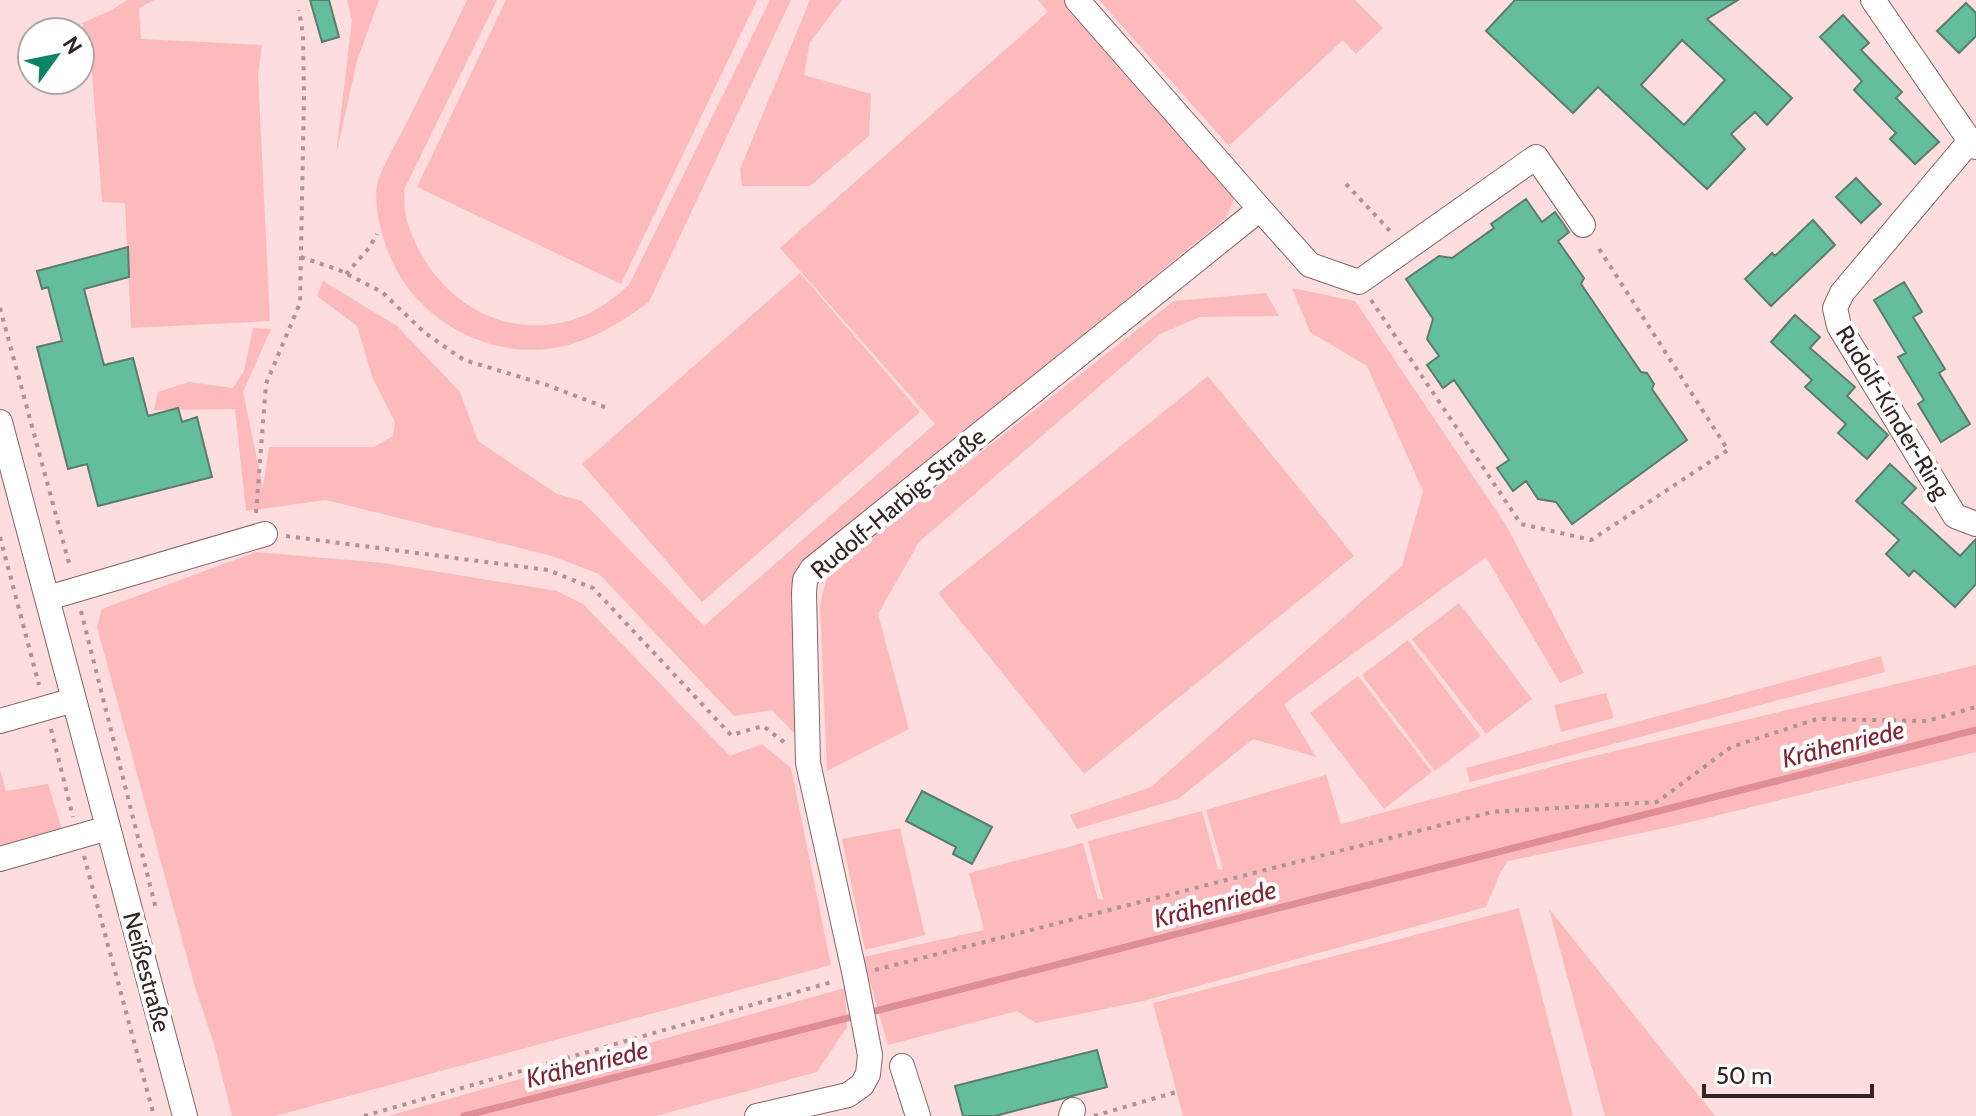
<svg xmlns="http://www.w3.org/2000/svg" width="1976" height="1116" font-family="Cabin,sans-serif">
<rect width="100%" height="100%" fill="#fddddd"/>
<path fill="#fcbabc" d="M 127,0 L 154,0 L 139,8 L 141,39 L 262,45 L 258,75 L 270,321 L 131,328 L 125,203 L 102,202 L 92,72 L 82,23 L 112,10 Z
M 347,0 L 379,0 L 357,61 L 336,155 L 352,20 Z
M 467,0 L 497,0 L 404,190 C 405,200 404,211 407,221 C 429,293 496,342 572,320 C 595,313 612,300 629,285 L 770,0 L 791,0 L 649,302 C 624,320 598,337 568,345 C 498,364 420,325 391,259 C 382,238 372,203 378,181 C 383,165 397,142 405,126 C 426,84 447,42 467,0 Z
M 506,0 L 757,0 L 621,284 L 417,187 Z
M 810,0 L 842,0 L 810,42 L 804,75 L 871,94 L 869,136 L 810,186 L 742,186 L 740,169 Z
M 1038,0 L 1066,0 L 1237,193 L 1226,218 L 803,562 L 791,591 L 795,734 L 772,710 L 734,716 L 599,574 L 552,556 L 326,500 L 246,511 L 235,409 L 154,410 L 158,392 L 189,382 L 233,388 L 244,371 L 253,328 L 271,329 L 243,392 L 263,488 L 269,447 L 374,447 L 393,436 L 395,422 L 373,379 L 357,326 L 317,296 L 323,281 L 397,326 L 460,392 L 478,441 L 557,494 L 582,501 L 704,626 L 935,424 L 780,248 L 1048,12 Z
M 1099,0 L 1355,0 L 1383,28 L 1356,54 L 1343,40 L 1229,146 Z
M 800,273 L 920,412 L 702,602 L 582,464 Z
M 1292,288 L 1355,301 L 1506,525 L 1584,673 L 1560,683 L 1486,557 L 1284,704 L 1316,757 L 1253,739 L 1178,799 L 1077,829 L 1070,815 L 1151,787 L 1402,566 L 1423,491 L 1367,366 L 1310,332 Z
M 1266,293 L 1279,316 L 1200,317 L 1160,334 L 919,542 L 878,614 L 909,729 L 827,771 L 820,605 L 828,572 L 1174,301 Z
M 1208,376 L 1354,556 L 1084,774 L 938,593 Z
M 256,552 L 383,563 L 557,591 L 583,604 L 730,756 L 762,744 L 791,768 L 831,965 L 275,1116 L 232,1116 L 214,1044 L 195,987 L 97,627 L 102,609 Z
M 1459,603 L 1532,699 L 1486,734 L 1412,639 Z
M 1408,640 L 1481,736 L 1435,771 L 1362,675 Z
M 1881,656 L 1885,672 L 1470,782 L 1466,768 Z
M 1976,665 L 1976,752 L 1674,826 L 1508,861 L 1500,873 L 1486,907 L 1143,1001 L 1036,1023 L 1017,1011 L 888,1045 L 863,957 L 984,930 L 969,873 L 1083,843 L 1098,899 L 1103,900 L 1088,841 L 1202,811 L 1218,869 L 1223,870 L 1206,810 L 1326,775 L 1341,824 L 1569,762 Z
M 1358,676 L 1432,772 L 1384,809 L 1310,713 Z
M 1606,693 L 1614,718 L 1561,732 L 1554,705 Z
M 0,770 L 6,791 L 48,784 L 64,836 L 0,854 Z
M 900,828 L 925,935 L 865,950 L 842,839 Z
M 1519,908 L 1573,1116 L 1183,1116 L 1153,1003 Z
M 1549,909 L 1715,1116 L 1605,1116 Z
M 845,988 L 847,1027 L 817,1072 L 656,1116 L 388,1116 Z"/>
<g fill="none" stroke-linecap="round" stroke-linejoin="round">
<path stroke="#df8f93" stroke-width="7" d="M 464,1116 L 1976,730"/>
</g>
<path fill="#64bd9d" stroke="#5a7d6f" stroke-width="2" fill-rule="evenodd" d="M 310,0 L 329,0 L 339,37 L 322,42 Z
M 1515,0 L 1738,0 L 1707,19 L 1792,98 L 1767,125 L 1755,112 L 1731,134 L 1745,149 L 1707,189 L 1598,87 L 1573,113 L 1486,31 ZM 1682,40 L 1725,80 L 1684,125 L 1641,85 Z
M 1966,3 L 1976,13 L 1976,36 L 1959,53 L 1937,31 Z
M 1843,15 L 1869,43 L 1861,50 L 1902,92 L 1896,98 L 1939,142 L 1915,164 L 1890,139 L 1896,133 L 1854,90 L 1862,81 L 1820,37 Z
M 1856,178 L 1881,204 L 1861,223 L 1836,197 Z
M 1526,199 L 1542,222 L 1555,212 L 1569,232 L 1558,241 L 1584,278 L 1581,284 L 1641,372 L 1647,373 L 1654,384 L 1652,389 L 1687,440 L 1572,524 L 1556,502 L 1538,499 L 1526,481 L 1513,491 L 1497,468 L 1509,460 L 1454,380 L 1443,388 L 1427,365 L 1439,356 L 1427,339 L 1433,319 L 1406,279 L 1439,256 L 1452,258 L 1494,228 L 1491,224 Z
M 1813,220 L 1835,245 L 1771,306 L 1745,279 L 1772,253 L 1775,256 Z
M 128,247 L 129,277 L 84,289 L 104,365 L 133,358 L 148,416 L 178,408 L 182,422 L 197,417 L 212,477 L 98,506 L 87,464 L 68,469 L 37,347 L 62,341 L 48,287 L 42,289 L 37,271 Z
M 1904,282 L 1922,312 L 1913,317 L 1945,369 L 1939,373 L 1970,424 L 1941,442 L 1918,404 L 1924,400 L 1898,357 L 1906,353 L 1874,300 Z
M 1795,315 L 1820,337 L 1810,348 L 1855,387 L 1847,396 L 1888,435 L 1867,459 L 1838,433 L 1846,424 L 1805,387 L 1812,380 L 1771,342 Z
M 1890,464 L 1916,488 L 1902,503 L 1960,556 L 1976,539 L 1976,584 L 1955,607 L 1914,570 L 1909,576 L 1886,554 L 1899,540 L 1856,501 Z
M 922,791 L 992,827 L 972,864 L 953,854 L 956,847 L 906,821 Z
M 1097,1050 L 1107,1087 L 995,1116 L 963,1116 L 955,1086 Z"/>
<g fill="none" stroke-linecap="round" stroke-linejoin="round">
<defs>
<path id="minor" d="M 1873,0 L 1970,141 L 1976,147
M 1970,141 L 1842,293 L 1835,308 L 1839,326 L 1955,516 L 1976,524
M 1260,209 L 1310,265 L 1359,282 L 1536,157 L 1583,225
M 0,422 L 185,1116
M 48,598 L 265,534
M 0,721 L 74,700
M 0,859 L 108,828
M 902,1066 L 918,1116
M 757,1116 L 848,1095 L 862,1085 L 868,1074 L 870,1055 L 855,976 L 808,763 L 804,593 L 805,580 L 812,569 L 1260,209 L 1077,0
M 1071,1116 L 1073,1110"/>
</defs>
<use href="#minor" stroke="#866465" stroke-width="26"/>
<path stroke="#ac9394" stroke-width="4" stroke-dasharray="4 6" stroke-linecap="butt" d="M 1346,184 L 1391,232
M 301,257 L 339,270 L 382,292 L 425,333 L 464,360 L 547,385 L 610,409
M 346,274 L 369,248 L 377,234
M 1371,300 L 1521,524 L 1591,540 L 1728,450 L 1596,244
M 0,308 L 70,567
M 256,513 L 266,384 L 300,303 L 304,96 L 303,35 L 299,10
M 286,536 L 548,570 L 593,588 L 731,735 L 763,726 L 785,743
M 0,537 L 39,685
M 81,611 L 156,909
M 51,729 L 73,817
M 84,856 L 154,1116
M 875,970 L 1492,812 L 1657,802 L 1731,747 L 1817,719 L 1927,721 L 1976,707
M 364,1116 L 832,982
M 1094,1116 L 1176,1092"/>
<use href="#minor" stroke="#fff" stroke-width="24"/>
</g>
<g text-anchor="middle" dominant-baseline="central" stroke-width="8" stroke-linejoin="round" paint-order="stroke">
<g font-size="24" fill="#342526" stroke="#fff">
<text transform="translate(1893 412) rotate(59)">Rudolf-Kinder-Ring</text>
<text transform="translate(898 503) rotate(-40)">Rudolf-Harbig-Straße</text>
<text transform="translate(147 972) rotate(75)">Neißestraße</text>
</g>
<g font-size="26" font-style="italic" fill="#832432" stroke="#fff">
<text transform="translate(1843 744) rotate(-14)">Krähenriede</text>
<text transform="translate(1215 904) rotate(-14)">Krähenriede</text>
<text transform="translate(587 1064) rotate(-14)">Krähenriede</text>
</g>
</g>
<g transform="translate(56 56) rotate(57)"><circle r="38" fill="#ffffff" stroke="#aea8a8" stroke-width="2"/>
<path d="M0-6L14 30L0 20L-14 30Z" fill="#0c8565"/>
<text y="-12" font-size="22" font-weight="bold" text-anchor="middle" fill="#342526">N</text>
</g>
<path d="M1704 1084v12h168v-12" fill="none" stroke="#342526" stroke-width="4"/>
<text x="1716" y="1084" font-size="24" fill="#342526" stroke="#ffffff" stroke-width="6" paint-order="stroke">50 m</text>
</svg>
